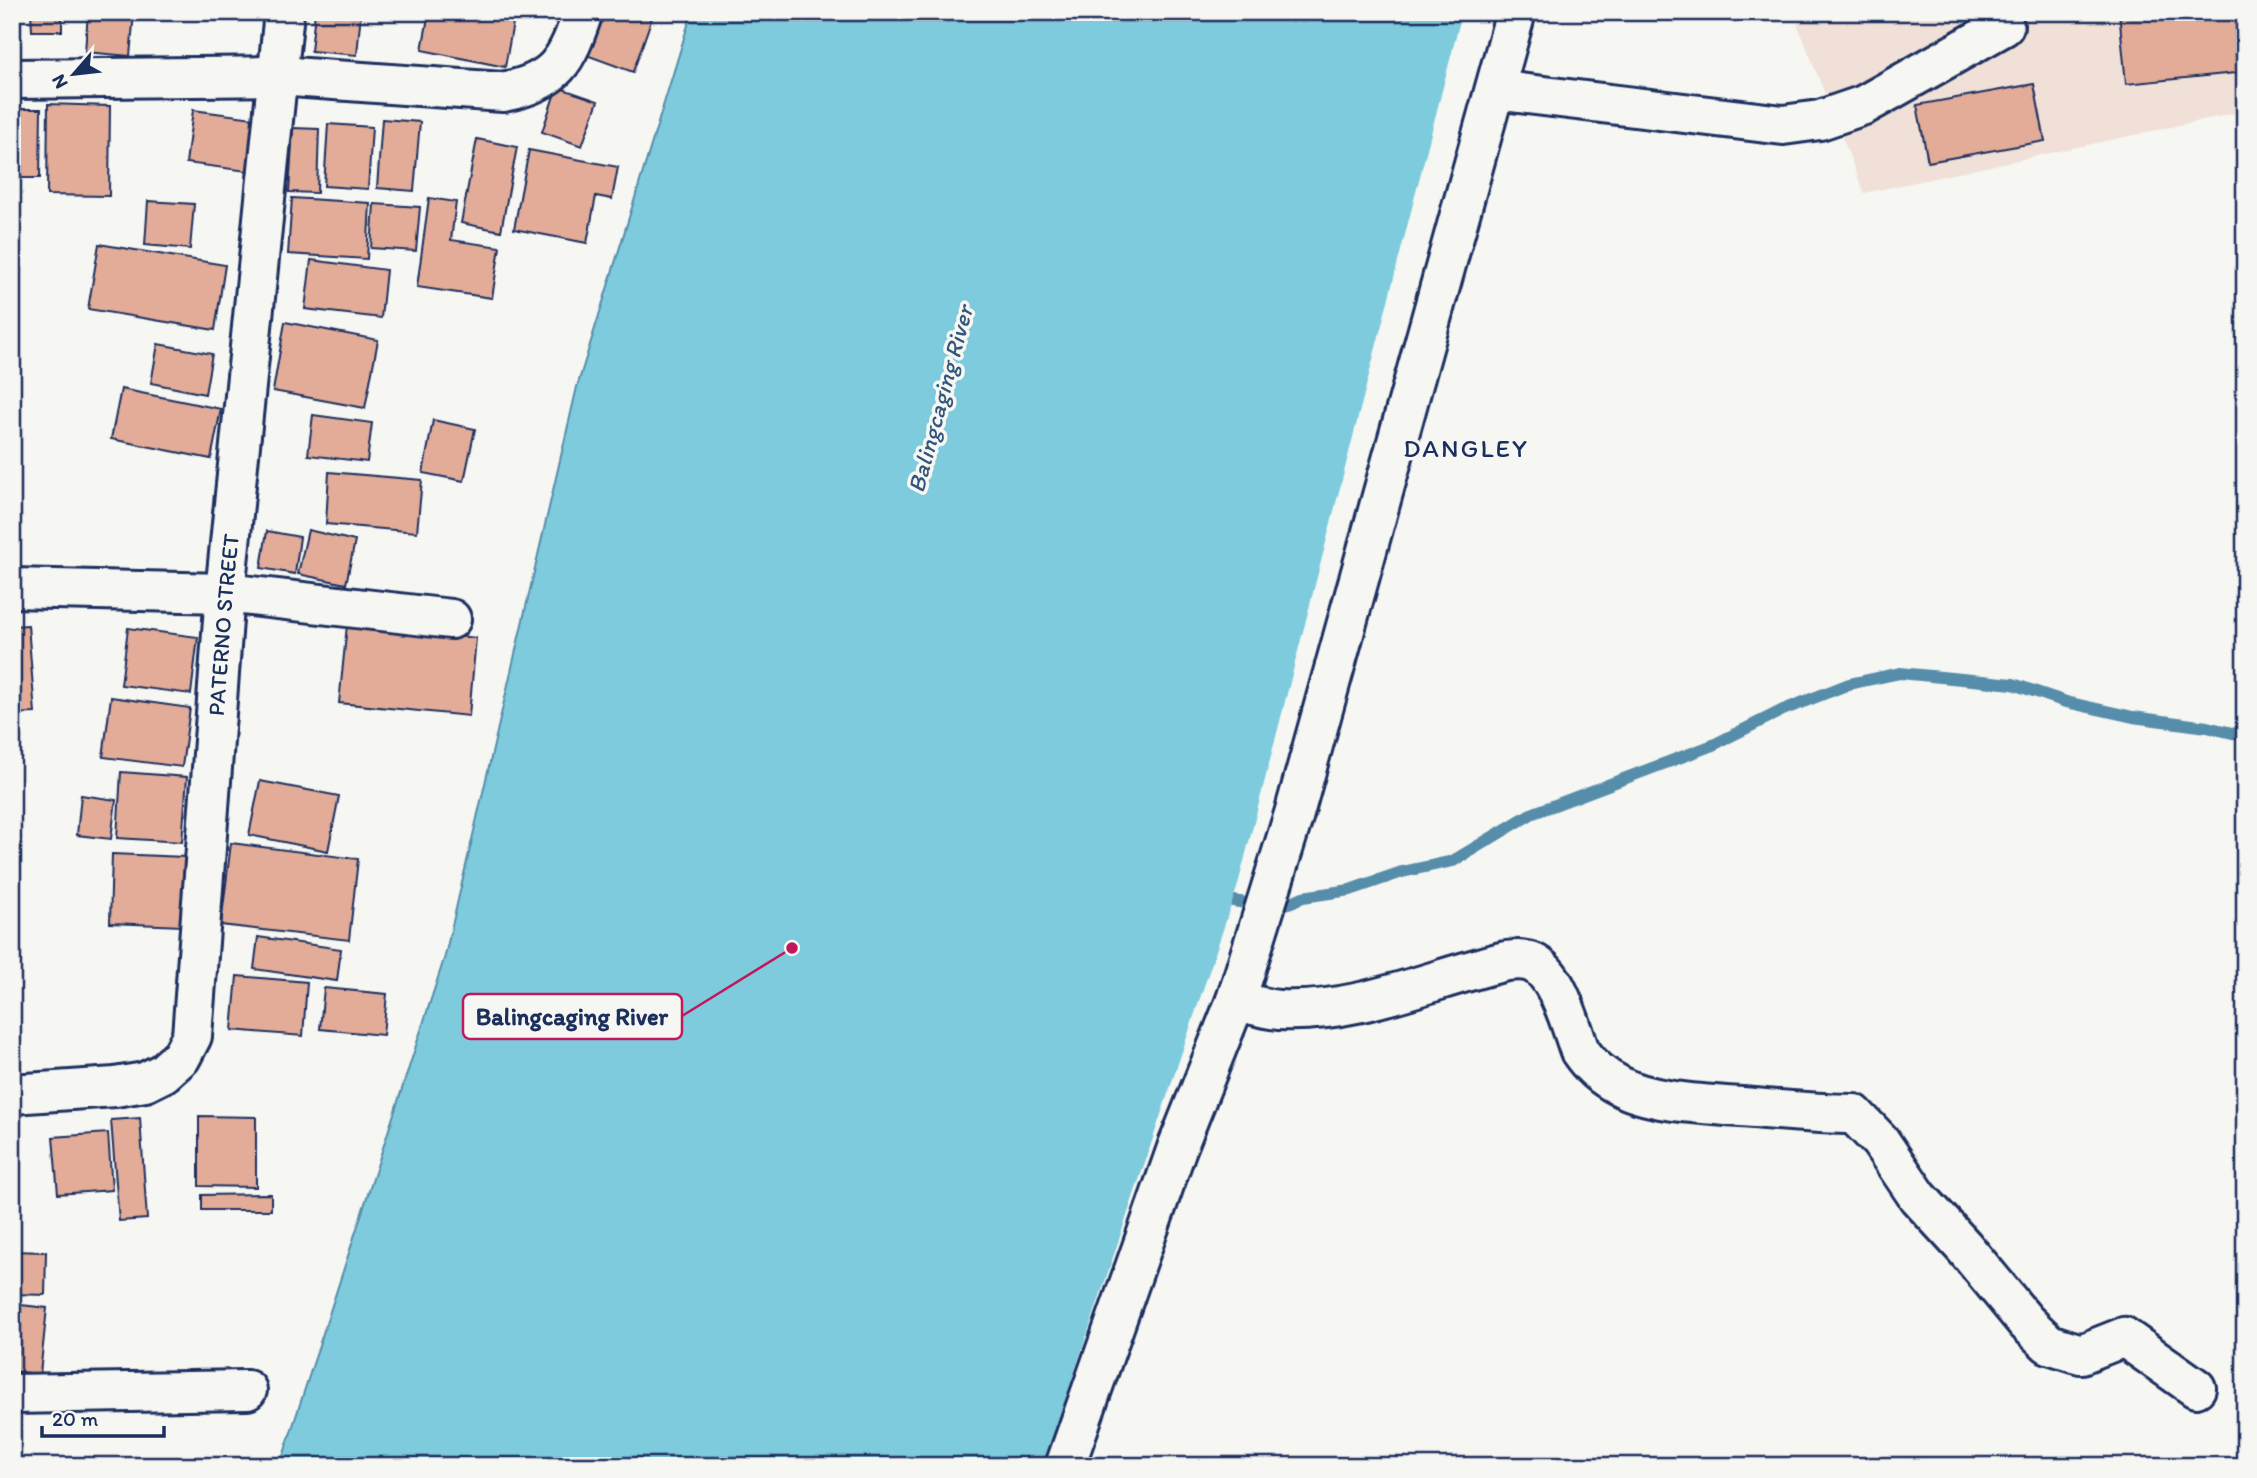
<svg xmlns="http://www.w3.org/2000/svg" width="2257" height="1478" font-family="Itim,sans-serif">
<rect width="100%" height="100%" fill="#f6f6f2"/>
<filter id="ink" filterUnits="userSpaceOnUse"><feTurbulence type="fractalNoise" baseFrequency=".0143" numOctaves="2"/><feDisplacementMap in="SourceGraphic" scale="14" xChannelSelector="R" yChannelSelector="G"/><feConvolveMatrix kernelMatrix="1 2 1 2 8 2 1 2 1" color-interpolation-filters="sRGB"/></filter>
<g filter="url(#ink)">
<path fill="#f0e0d7" d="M 1827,12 L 2245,12 L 2245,111 L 1864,193 L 1797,23 Z"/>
<path fill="#7ecbdd" stroke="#568daa" stroke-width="2" d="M 692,12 L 1424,12 L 1202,876 L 1004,1466 L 280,1466 L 445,956 L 577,387 Z"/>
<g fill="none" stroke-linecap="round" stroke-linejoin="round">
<path stroke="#568daa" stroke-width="12" d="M 1184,892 L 1198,890 L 1221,899 L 1258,905 L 1289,903 L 1303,897 L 1350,890 L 1402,872 L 1453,861 L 1531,814 L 1713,745 L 1783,710 L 1849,684 L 1900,673 L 2013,684 L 2066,702 L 2133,717 L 2207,727 L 2245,736"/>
<path stroke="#7ecbdd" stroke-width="74" d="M 1004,1466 L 1202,876 L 1424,12"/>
</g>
<path fill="#e2ac98" stroke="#1b2f5e" stroke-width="2" d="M 31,12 L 62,12 L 62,31 L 32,31 Z
M 88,12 L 134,13 L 130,56 L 85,52 Z
M 315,12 L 361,12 L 357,55 L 311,51 Z
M 429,12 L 515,12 L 505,67 L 422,50 Z
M 592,12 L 654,12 L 633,72 L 578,52 Z
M 2119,12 L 2245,12 L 2245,72 L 2126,84 Z
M 2034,84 L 2045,141 L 1928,162 L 1917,105 Z
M 557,87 L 598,101 L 582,146 L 542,132 Z
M 48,104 L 110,106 L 109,196 L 47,195 Z
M 12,109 L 41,109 L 40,178 L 12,178 Z
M 193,110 L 254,118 L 247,171 L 186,163 Z
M 382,119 L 420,122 L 414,191 L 377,188 Z
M 328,124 L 372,127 L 368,189 L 324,186 Z
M 293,128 L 319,129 L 317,193 L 289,192 Z
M 477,139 L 517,147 L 501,231 L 461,223 Z
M 529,150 L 618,167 L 612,199 L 596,196 L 587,243 L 514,229 Z
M 292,198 L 370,203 L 367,259 L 288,254 Z
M 429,198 L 456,202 L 451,240 L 500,247 L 492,298 L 417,287 Z
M 148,201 L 194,204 L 190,249 L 145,245 Z
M 374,204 L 420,207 L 416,251 L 371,248 Z
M 99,244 L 225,265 L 215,330 L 88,309 Z
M 311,260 L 386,270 L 381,318 L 305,309 Z
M 285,322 L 378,340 L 365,408 L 273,391 Z
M 158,344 L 212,354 L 205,394 L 151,383 Z
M 121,389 L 221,409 L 211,459 L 111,439 Z
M 313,415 L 372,423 L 367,462 L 308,455 Z
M 433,420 L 475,429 L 464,481 L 423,473 Z
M 329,472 L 422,480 L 417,532 L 326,524 Z
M 308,530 L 355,541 L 346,584 L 298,574 Z
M 267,531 L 300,537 L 295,574 L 261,568 Z
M 28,625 L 35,713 L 12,714 L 12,626 Z
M 347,625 L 476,638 L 469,716 L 339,703 Z
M 128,628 L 198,637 L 191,694 L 121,685 Z
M 111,697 L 190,708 L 182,767 L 103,757 Z
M 121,772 L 187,777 L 182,842 L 117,838 Z
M 260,781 L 339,796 L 328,851 L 249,835 Z
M 81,795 L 116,800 L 111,839 L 77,835 Z
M 231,843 L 358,859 L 349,940 L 221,925 Z
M 112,854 L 185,857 L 183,926 L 110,923 Z
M 258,937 L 341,949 L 337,981 L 254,969 Z
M 237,976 L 307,982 L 303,1036 L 232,1030 Z
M 324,988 L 387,994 L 383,1035 L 320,1029 Z
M 199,1116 L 256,1117 L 256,1187 L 199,1186 Z
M 140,1118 L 147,1219 L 119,1221 L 111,1120 Z
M 108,1133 L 112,1190 L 58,1194 L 53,1137 Z
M 271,1194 L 271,1210 L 202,1210 L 202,1195 Z
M 12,1251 L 46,1252 L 45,1295 L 12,1294 Z
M 12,1304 L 47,1308 L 40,1374 L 12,1371 Z"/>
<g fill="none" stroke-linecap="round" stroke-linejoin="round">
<defs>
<g id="minor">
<path d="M 12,79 L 278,76 L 503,92 C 557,82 567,60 583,12"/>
<path d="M 1495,90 L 1783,125 L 1820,120 L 1864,105 L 2004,26"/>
<path d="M 12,588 L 225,593 L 451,619"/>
<path d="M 1236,1000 C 1250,1004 1265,1009 1279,1010 C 1358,1014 1430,979 1506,961 C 1515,960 1525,959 1533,963 C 1558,974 1571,1027 1580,1051 C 1590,1066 1604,1078 1620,1086 C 1652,1103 1705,1104 1741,1107 C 1779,1110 1816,1114 1854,1114 L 1880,1141 L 1918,1197 L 1964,1247 L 2026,1322 L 2049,1344 L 2081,1354 L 2124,1337 L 2196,1388"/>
<path id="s1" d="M 12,1094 L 115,1087 L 145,1082 L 163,1073 L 181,1057 L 192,1036 L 225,593 L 284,12"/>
<path d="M 12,1394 L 247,1390"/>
<path d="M 1065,1466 L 1177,1148 L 1236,1000 L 1294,814 L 1516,12"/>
</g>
</defs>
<use href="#minor" stroke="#1b2f5e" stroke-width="44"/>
<use href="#minor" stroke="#f6f6f2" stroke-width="38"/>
</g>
</g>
<g text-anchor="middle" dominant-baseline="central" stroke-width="7" stroke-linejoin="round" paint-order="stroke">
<g font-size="23" fill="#1b2f5e" stroke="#f6f6f2">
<text stroke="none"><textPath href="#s1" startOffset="614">PATERNO STREET</textPath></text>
</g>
<g font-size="24" font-style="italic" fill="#34567e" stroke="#f6f6f2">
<text transform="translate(940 399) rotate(-75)">Balingcaging River</text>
</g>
<g font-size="26" letter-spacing="2" fill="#1b2f5e" stroke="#f6f6f2">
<text x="1466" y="448">DANGLEY</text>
</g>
</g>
<path fill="none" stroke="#c2185b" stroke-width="2.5" d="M792 948L682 1016"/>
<circle fill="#c2185b" stroke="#f6f6f2" stroke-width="2.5" cx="792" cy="948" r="7"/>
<rect fill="#f6f6f2" stroke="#c2185b" stroke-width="2.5" x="463" y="994" width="219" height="45" rx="7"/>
<g font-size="24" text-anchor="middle" font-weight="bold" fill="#1b2f5e">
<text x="572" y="1025">Balingcaging River</text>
</g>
<rect width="2257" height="1478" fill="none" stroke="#f6f6f2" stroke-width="42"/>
<rect x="21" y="21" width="2215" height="1436" fill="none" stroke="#1b2f5e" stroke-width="2.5" filter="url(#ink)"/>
<g transform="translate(74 74) rotate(242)" stroke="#f6f6f2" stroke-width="5" paint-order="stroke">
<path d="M0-5L12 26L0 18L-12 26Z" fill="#1b2f5e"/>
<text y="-10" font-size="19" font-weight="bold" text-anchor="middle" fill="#1b2f5e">N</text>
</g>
<path d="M42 1426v10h122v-10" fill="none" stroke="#1b2f5e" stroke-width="3.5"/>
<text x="52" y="1426" font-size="21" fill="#1b2f5e" stroke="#f6f6f2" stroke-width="5" paint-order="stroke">20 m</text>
</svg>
